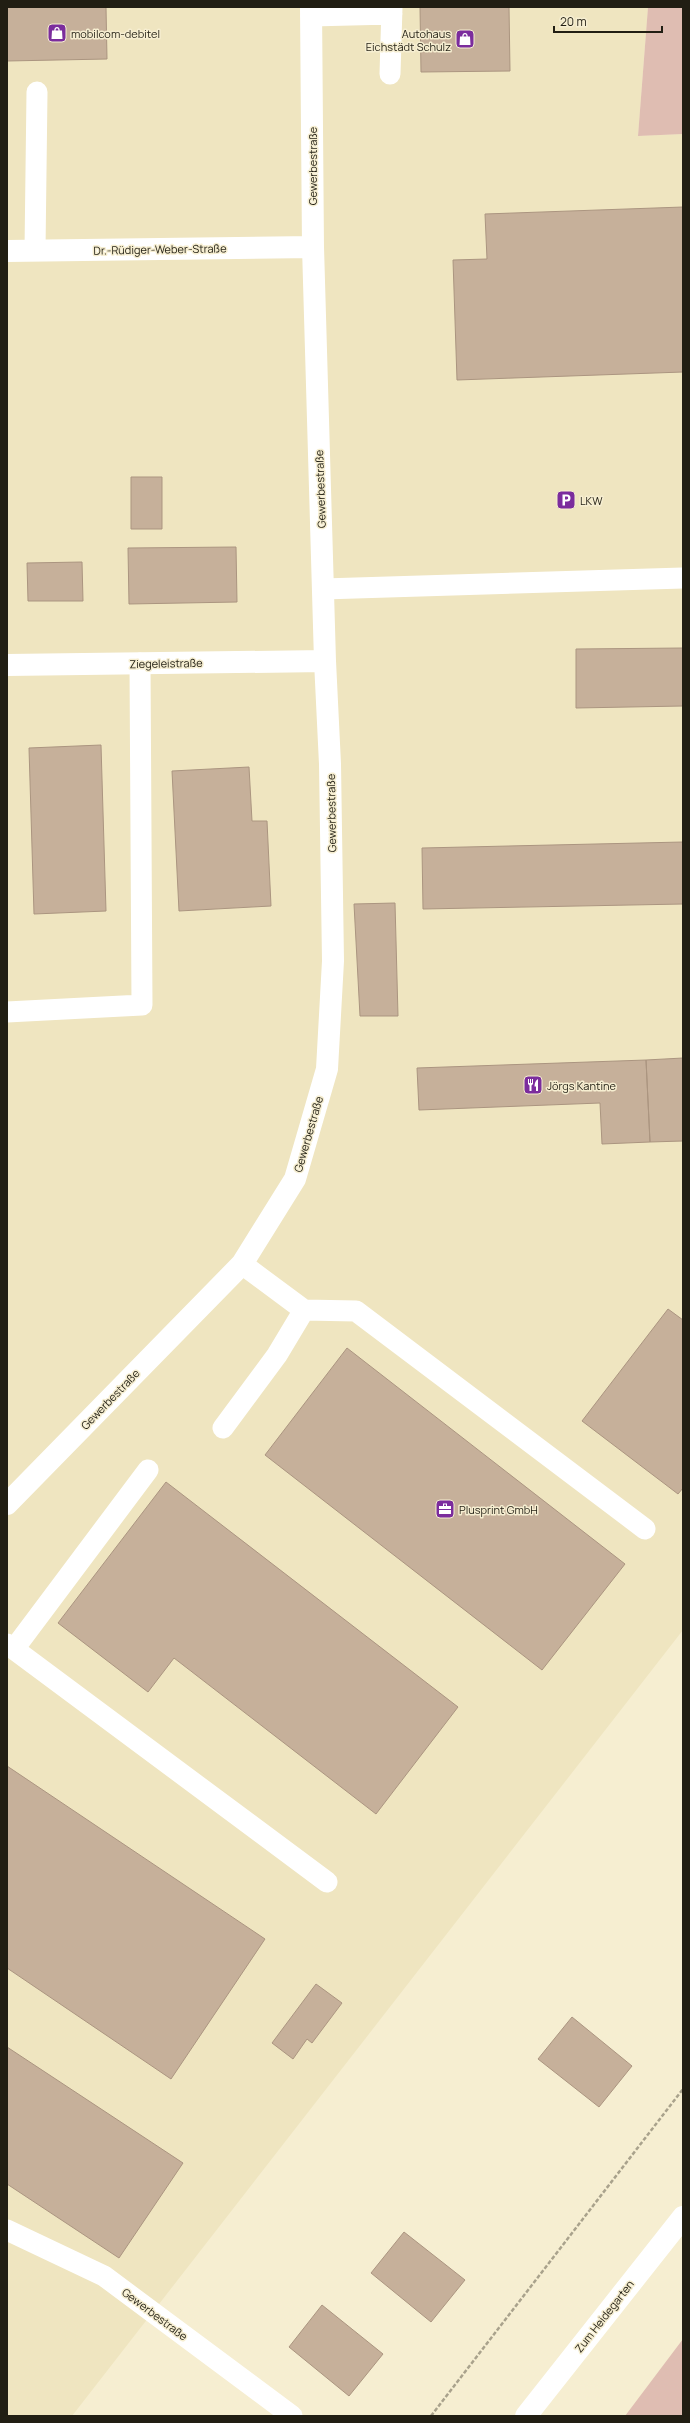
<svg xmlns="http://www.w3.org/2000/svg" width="690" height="2423" font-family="Manrope,sans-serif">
<rect width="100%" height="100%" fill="#f6eed1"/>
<path fill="#efe5c0" d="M 7,7 L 648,7 L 638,136 L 683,134 L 683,1630 L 72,2416 L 7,2416 Z"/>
<path fill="#dfbdb2" d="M 648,7 L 683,7 L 683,134 L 638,136 Z
M 683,2339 L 683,2416 L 625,2416 Z"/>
<path fill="#c6b09a" stroke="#ab9580" d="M 7,7 L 106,7 L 107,59 L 7,61 Z
M 420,7 L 509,7 L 510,71 L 421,72 Z
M 683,207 L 683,372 L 457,380 L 453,260 L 487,259 L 485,214 Z
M 131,477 L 162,477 L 162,529 L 131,529 Z
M 236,547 L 237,602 L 129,604 L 128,548 Z
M 82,562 L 83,601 L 28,601 L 27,563 Z
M 683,648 L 683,706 L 576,708 L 576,649 Z
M 101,745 L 106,911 L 34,914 L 29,748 Z
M 249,767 L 252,821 L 267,821 L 271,906 L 179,911 L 172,771 Z
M 683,842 L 683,904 L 423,909 L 422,848 Z
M 395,903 L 398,1016 L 360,1016 L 354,904 Z
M 683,1058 L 683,1141 L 650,1142 L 646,1060 Z
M 646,1060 L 650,1142 L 602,1144 L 600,1103 L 419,1110 L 417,1068 Z
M 668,1309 L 683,1320 L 683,1488 L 678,1494 L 582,1421 Z
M 347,1348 L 625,1564 L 542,1670 L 265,1455 Z
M 166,1482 L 458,1707 L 376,1814 L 174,1658 L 148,1692 L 58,1623 Z
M 7,1766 L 265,1939 L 171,2079 L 7,1968 Z
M 316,1984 L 342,2003 L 312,2043 L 307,2039 L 293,2059 L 272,2043 Z
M 572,2017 L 632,2066 L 599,2107 L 538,2059 Z
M 7,2047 L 183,2163 L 119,2258 L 7,2184 Z
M 404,2232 L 465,2280 L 431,2322 L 371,2273 Z
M 322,2305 L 383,2354 L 349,2396 L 289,2347 Z"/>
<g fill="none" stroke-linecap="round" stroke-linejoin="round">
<path stroke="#a9a28c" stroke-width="2.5" stroke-dasharray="4 2" stroke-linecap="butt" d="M 431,2416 L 683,2089"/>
<path stroke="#fff" stroke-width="21" d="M 311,16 L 392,14
M 390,74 L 392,7
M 35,250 L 37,92
M 323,589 L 683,578
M 7,1012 L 142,1005 L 140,663
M 242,1264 L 304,1310 L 356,1311 L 645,1529
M 223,1428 L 277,1355 L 304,1310
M 7,1644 L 327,1882
M 14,1649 L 148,1470
M 7,2230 L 104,2276 L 292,2416"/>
<path stroke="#fff" stroke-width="22" d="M 7,251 L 313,247
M 7,665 L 325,661
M 7,1504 L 242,1264 L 295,1179 L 327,1069 L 333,961 L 330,764 L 325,661 L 313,247 L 311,7
M 526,2416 L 683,2217"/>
</g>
<defs>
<symbol id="shop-square" viewBox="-11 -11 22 22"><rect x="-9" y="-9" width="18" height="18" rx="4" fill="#7b2c9d" stroke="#f6eed1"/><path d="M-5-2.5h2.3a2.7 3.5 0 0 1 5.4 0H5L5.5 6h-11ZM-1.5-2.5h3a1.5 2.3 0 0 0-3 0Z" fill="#fff"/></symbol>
<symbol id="parking-square" viewBox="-11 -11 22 22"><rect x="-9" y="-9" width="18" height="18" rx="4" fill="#7b2c9d" stroke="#f6eed1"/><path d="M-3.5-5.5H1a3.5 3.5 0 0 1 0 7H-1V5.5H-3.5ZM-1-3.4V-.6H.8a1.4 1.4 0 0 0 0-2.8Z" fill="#fff"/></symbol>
<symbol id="restaurant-square" viewBox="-11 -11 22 22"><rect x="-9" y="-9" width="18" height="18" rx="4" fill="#7b2c9d" stroke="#f6eed1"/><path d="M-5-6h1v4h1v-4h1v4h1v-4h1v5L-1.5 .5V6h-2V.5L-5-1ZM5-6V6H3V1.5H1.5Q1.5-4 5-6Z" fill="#fff"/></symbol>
<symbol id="office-square" viewBox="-11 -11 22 22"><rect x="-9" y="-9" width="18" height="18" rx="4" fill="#7b2c9d" stroke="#f6eed1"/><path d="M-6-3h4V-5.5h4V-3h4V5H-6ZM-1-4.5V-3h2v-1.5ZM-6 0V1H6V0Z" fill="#fff"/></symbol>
</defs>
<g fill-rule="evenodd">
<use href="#shop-square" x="46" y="22" width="22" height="22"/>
<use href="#shop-square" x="454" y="28" width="22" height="22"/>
<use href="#parking-square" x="555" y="489" width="22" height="22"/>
<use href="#restaurant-square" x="522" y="1074" width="22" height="22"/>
<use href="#office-square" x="434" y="1498" width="22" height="22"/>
</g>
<g text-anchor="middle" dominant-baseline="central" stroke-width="3" stroke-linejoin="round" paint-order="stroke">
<g font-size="11" fill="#211e13" stroke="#f6eed1" text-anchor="start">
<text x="71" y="33">mobilcom-debitel</text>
<text x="451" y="33" text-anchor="end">Autohaus<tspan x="451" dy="13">Eichstädt Schulz</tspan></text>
<text x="580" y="500">LKW</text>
<text x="547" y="1085">Jörgs Kantine</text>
<text x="459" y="1509">Plusprint GmbH</text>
</g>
<g font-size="11" fill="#211e13" stroke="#f6eed1">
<text transform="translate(312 166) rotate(-90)">Gewerbestraße</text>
<text transform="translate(160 249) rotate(-1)">Dr.-Rüdiger-Weber-Straße</text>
<text transform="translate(320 489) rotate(-92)">Gewerbestraße</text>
<text transform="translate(166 663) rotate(-1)">Ziegeleistraße</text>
<text transform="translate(331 813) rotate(-91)">Gewerbestraße</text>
<text transform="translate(308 1134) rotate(-74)">Gewerbestraße</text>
<text transform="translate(110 1399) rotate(-46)">Gewerbestraße</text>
<text transform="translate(155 2314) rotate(37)">Gewerbestraße</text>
<text transform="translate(604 2316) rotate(-52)">Zum Heidegarten</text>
</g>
</g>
<rect width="690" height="2423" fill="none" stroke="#211e13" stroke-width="16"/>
<path d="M554 26v6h108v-6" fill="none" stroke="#211e13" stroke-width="2"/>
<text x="560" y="26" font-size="12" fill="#211e13" stroke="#f6eed1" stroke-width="3" paint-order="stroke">20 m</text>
</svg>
